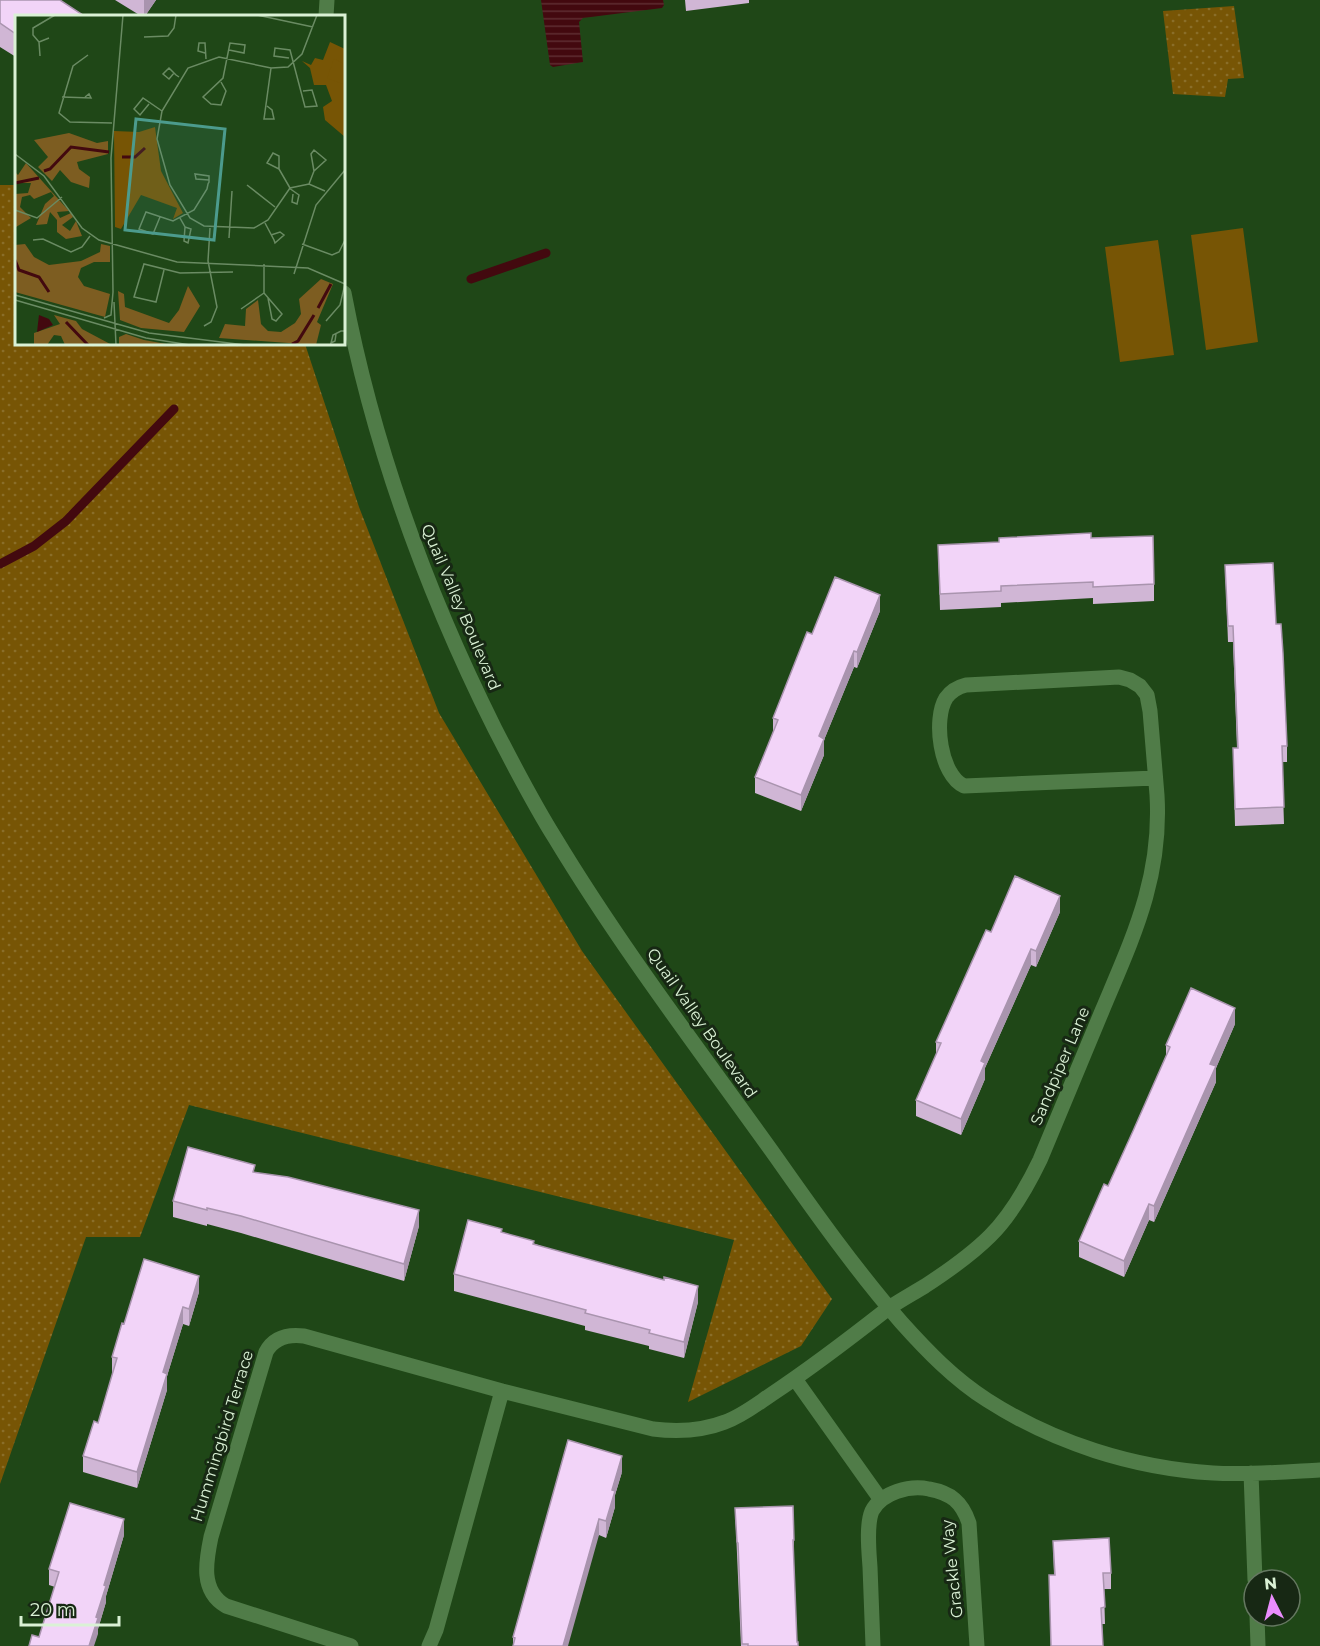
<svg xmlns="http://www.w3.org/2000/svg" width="1320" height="1646" font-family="Montserrat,sans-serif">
<defs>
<pattern id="grass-dots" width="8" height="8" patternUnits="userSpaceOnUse" patternTransform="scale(1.5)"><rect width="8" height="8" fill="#775505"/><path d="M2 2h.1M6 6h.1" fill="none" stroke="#8a6e29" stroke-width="1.8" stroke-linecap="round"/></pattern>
<pattern id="water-rules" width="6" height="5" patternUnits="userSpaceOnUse" patternTransform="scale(1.5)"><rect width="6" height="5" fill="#43090f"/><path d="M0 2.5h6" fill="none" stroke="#5e2d31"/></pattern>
</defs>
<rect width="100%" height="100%" fill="#1f4717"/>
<path fill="url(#grass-dots)" d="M 1234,6 L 1244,78 L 1228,79 L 1225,97 L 1173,94 L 1163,11 Z
M 0,185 L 16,185 L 16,344 L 305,344 L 359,507 L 439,713 L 582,951 L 832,1299 L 801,1346 L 688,1402 L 734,1240 L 189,1105 L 140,1237 L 86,1237 L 0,1484 Z"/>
<path fill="#775505" d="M 1243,228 L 1258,342 L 1206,350 L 1191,235 Z
M 1158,240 L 1174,355 L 1120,362 L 1105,247 Z"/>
<path fill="url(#water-rules)" d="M 541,0 L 663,0 L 664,5 L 662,8 L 583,18 L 579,22 L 583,62 L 553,67 L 550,65 Z"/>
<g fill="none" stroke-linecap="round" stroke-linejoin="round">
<path stroke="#43090f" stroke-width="9" d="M 471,279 L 546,253
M 0,564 L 34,546 L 66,521 L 174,409"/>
<path stroke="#507c48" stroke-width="15" d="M 326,16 L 327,0
M 344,293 C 373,445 426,591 495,729 C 514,766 533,803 555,838 C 622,949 701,1052 776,1157 C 816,1214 856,1270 901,1322 C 927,1351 954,1379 987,1400 C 1054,1443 1133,1468 1213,1473 C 1248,1475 1284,1472 1320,1470
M 795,1379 L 881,1500
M 1251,1473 L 1255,1580
M 1257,1616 L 1258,1646
M 351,1646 L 226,1606 C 200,1591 206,1561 211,1537 L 266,1352 C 274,1337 288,1334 304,1336 L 502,1391 L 653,1429 C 678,1432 702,1431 725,1422 C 742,1416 757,1404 772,1394 C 811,1368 849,1339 886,1310 C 899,1301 912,1294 925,1286 C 948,1271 971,1255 990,1236 C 1012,1214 1027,1187 1040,1160 C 1061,1110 1081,1061 1102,1011 C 1133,937 1162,878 1157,795 L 1150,711 L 1147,695 L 1140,686 L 1130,680 L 1119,677 L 966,685 C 958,687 951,691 946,698 C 933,719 940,775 964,786 L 1155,778
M 429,1646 L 436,1630 L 502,1391
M 873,1646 C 872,1620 871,1593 870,1567 C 869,1552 866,1525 872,1511 C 882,1492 910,1485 929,1489 C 951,1493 962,1502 969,1523 L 977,1646"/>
</g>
<path fill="#d0b6d5" d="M 0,0 L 83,16 L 16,16 L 16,57 L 0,47 Z
M 115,0 L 156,0 L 145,16 L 141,16 Z
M 685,0 L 749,0 L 749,3 L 686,11 Z
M 1091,538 L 1154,584 L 1154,601 L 1093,604 L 1093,598 L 1001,603 L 1001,607 L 940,610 L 938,545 Z
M 1225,565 L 1276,624 L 1287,746 L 1287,762 L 1282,762 L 1284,824 L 1235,826 L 1233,748 L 1237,748 L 1233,642 L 1228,642 Z
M 880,611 L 857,668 L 854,667 L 824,740 L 824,755 L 801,811 L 755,793 L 755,777 L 773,733 L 773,718 L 812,634 Z
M 1060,912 L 1036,967 L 1031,965 L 985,1068 L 985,1079 L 961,1135 L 916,1116 L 916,1100 L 936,1055 L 936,1042 L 991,932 Z
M 1235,1024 L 1216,1068 L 1216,1082 L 1154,1222 L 1149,1220 L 1124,1277 L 1079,1257 L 1079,1241 L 1108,1186 L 1133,1131 L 1166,1056 L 1166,1045 Z
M 255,1172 L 419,1226 L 404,1281 L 241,1233 L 207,1224 L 207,1226 L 173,1217 L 173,1201 Z
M 502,1232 L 698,1302 L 684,1358 L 649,1349 L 649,1346 L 585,1330 L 585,1326 L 454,1291 L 454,1274 Z
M 199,1292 L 189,1326 L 183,1324 L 167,1376 L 167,1390 L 137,1488 L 83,1472 L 83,1456 L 98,1423 L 113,1373 L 112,1373 L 112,1357 L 124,1324 Z
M 622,1472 L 615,1495 L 615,1507 L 606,1538 L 599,1535 L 513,1646 L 513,1637 Z
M 735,1508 L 794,1540 L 794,1556 L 793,1556 L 797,1642 L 798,1646 L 741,1646 Z
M 124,1535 L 106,1596 L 106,1602 L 98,1629 L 98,1634 L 39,1637 L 55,1587 L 49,1585 L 49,1569 Z
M 1053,1541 L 1111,1573 L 1111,1589 L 1104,1589 L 1105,1624 L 1102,1624 L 1103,1646 L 1051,1646 L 1049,1575 L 1054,1575 Z"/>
<path fill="#a994ae" d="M 144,0 L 156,0 L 145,16 L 144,16 Z
M 880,595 L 880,611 L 857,668 L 857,652 Z
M 854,651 L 854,667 L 824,740 L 824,755 L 801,811 L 801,795 L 819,736 Z
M 1060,896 L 1060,912 L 1036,967 L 1036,951 Z
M 1031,949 L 1031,965 L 985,1068 L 985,1079 L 961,1135 L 961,1119 L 981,1061 Z
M 1235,1008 L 1235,1024 L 1216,1068 L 1216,1082 L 1154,1222 L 1154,1206 L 1210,1064 Z
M 1149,1204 L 1149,1220 L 1124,1277 L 1124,1261 Z
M 419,1210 L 419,1226 L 404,1281 L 404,1264 Z
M 199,1276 L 199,1292 L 189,1326 L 189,1309 Z
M 698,1286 L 698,1302 L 684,1358 L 684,1342 Z
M 183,1307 L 183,1324 L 167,1376 L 167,1390 L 137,1488 L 137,1472 L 163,1372 Z
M 622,1456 L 622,1472 L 615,1495 L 615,1507 L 606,1538 L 606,1521 L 612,1490 Z
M 124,1519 L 124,1535 L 106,1596 L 106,1602 L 98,1629 L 98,1634 L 94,1646 L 89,1646 L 104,1585 Z
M 599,1519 L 599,1535 L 568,1646 L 563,1646 Z"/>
<path fill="#f2d4f8" stroke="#a994ae" stroke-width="1.5" d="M 0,0 L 60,0 L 83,15 L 82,16 L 16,16 L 16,34 L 0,23 Z
M 1091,533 L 1091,538 L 1153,536 L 1154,584 L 1093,587 L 1093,582 L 1001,586 L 1001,591 L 940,594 L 938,545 L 999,542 L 999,538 Z
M 1273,563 L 1276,624 L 1281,624 L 1283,653 L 1287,746 L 1282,746 L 1284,807 L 1235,809 L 1233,748 L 1238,748 L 1233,626 L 1228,626 L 1225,565 Z
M 835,577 L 880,595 L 857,652 L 854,651 L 819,736 L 824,739 L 801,795 L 755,777 L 778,720 L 773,718 L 807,632 L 812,634 Z
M 1015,876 L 1060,896 L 1036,951 L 1031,949 L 981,1061 L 985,1063 L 961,1119 L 916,1100 L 941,1043 L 936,1042 L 986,930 L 991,932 Z
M 1191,988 L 1235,1008 L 1210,1064 L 1216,1066 L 1203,1095 L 1154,1206 L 1149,1204 L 1124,1261 L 1079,1241 L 1104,1184 L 1108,1186 L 1133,1131 L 1170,1047 L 1166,1045 Z
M 188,1147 L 255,1165 L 253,1172 L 288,1177 L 419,1210 L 404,1264 L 241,1216 L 207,1208 L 207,1210 L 173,1201 Z
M 468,1220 L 502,1229 L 501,1232 L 534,1241 L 533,1244 L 664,1280 L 664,1277 L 698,1286 L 684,1342 L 649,1333 L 650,1330 L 585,1313 L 586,1310 L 454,1274 Z
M 144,1259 L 199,1276 L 189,1309 L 183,1307 L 163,1372 L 167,1374 L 137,1472 L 83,1456 L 94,1421 L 98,1423 L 117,1358 L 112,1357 L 122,1323 L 124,1324 Z
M 568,1440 L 622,1456 L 612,1490 L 615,1491 L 606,1521 L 599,1519 L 563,1646 L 513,1646 L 515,1638 L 513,1637 Z
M 70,1503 L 124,1519 L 104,1585 L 106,1586 L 96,1617 L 98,1618 L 89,1646 L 29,1646 L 32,1635 L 39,1637 L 59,1572 L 49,1569 Z
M 793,1506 L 794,1540 L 793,1540 L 797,1642 L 798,1642 L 798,1646 L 748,1646 L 748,1644 L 742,1644 L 738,1543 L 737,1542 L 735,1508 Z
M 1109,1538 L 1111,1573 L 1103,1573 L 1105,1607 L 1101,1608 L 1103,1646 L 1051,1646 L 1049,1575 L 1055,1575 L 1053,1541 Z"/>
<g text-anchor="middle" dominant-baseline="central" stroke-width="6" stroke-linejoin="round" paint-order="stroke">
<g font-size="16" fill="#daf1d5" stroke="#172814">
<text transform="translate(461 607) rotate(67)">Quail Valley Boulevard</text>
<text transform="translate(702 1023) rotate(55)">Quail Valley Boulevard</text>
<text transform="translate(1060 1066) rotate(-67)">Sandpiper Lane</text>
<text transform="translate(222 1436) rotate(-73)">Hummingbird Terrace</text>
<text transform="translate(952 1569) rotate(-96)">Grackle Way</text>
</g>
</g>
<g transform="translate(15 15)">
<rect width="330" height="330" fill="#1f4717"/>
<path d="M 315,27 L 330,34 L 330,122 L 310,105 L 308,92 L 317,86 L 311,70 L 299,70 L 295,53 L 287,46 L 296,50 L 300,43 L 308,45 ZM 140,112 L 146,156 L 168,198 L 158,204 L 162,193 L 126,180 L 106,214 L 100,212 L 99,116 L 124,117 Z" fill="#775505"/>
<path d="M 54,118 L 82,128 L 93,126 L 93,139 L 62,147 L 64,154 L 75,162 L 74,173 L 56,167 L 45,155 L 37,166 L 23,152 L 33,142 L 19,125 ZM 11,148 L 54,196 L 42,197 L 45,203 L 56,198 L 58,202 L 47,210 L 55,216 L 61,206 L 67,221 L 51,224 L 42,217 L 42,205 L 35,197 L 32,209 L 21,210 L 30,189 L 39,181 L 36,177 L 19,184 L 15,180 L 7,182 L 5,192 L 16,203 L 1,212 L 0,179 L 13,178 L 16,168 L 0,168 L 0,157 L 3,160 ZM 10,229 L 19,242 L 34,250 L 66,246 L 85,237 L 86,229 L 95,231 L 95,247 L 79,247 L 66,253 L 63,262 L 69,271 L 95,279 L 90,302 L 0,277 L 0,230 ZM 306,264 L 318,269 L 302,307 L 306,310 L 301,330 L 204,323 L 210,309 L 230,311 L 231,294 L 243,285 L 246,309 L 253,316 L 266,317 L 280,308 L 286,299 L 284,284 ZM 173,271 L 185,291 L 169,317 L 126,313 L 105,305 L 103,276 L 109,279 L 110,292 L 154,308 L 164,295 ZM 39,300 L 61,306 L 67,314 L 97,330 L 50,330 L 46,321 L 39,320 L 32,330 L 19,330 L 19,318 L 45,309 ZM 111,319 L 129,325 L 157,330 L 104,330 L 104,322 Z" fill="#7d5d21"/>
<path d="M 319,44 L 330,49 L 330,70 L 312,63 Z" fill="#775505"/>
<path d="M 24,300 L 34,304 L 38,310 L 22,317 Z" fill="#43090f"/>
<path fill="none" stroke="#43090f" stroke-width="3" d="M 107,142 L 120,142 L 130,133M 29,156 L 35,154 L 56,132 L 94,137M 0,168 L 24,163M 0,245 L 4,255 L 24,262 L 34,277M 303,293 L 316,269M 51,307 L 73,330M 277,329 L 283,326 L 299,300"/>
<path fill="none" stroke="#6a8b63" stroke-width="1.5" d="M 242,0 L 298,12M 302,0 L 287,39 L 273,52 L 256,53 L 204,42 L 173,53 L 147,96 L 142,124 L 155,170 L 175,203 L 189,211 L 239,213 L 253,205 L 275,173 L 294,169 L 310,176M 129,22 L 153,21 L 159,13 L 161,0M 24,27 L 18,20 L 18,13 L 40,0M 190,38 L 183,36 L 184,28 L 190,28 L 191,44M 73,40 L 58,51 L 44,98 L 55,107 L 97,108M 25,41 L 24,27 L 34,23M 274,43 L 259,41 L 260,33 L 275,35 L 290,92 L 302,91 L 297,75 L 288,76M 159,58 L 154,64 L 148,59 L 154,53 L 161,60 L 164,62M 206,67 L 211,76 L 206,90 L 196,89 L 188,82 L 208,63 L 215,28 L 230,30 L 229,38 L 214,35M 47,82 L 76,83 L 74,79 L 70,82M 134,89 L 125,100 L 119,94 L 128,83 L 147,96M 252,91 L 257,95 L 259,104 L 249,104 L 256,53M 0,139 L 29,161 L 67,213 L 84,225 L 162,247 L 293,253 L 330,269 L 325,290 L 311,306M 264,154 L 252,148 L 258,138 L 264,141 L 264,154 L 275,173M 294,169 L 299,156 L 296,139 L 299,135 L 311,145 L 299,156M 232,170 L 260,192M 274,173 L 284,180 L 282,189 L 277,187 L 278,179M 0,195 L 22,203 L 47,182M 145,202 L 138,219 L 124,214 L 131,197 L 158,206 L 179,195 L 192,174 L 193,169 L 194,167 L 194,161 L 180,159 L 181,164 L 194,165M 165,203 L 170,212 L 169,226 L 173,228 L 176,214 L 170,212M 250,208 L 259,225 L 260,228 L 269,220 L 265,217 L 256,220M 214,223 L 217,176M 18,225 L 28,224 L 56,237 L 67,232 L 75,221M 287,229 L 317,240 L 324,237 L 330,225M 249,249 L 249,278 L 267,299 L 261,306 L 257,304 L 253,283M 149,255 L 141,287 L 119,282 L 129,249 L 165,258 L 218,257M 279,259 L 301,190 L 330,155M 98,277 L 96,143 L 108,0M 0,280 L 134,318 L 230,330M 0,285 L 131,323 L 175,330M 99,287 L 101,330M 226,294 L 249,278M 89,303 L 96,300 L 98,277M 189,311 L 196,307 L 202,292 L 193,246 L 195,213M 321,319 L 320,326 L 316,328 L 318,320 L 326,316 L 330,316"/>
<path fill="#4c9b8d" fill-opacity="0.15" stroke="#4c9b8d" stroke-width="3" d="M 121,104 L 210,114 L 199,225 L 110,215 Z"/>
<rect width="330" height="330" fill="none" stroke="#daf1d5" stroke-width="3"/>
</g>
<g transform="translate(1272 1598) rotate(354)"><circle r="28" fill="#172814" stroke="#657861" stroke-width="1.5"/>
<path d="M0-4.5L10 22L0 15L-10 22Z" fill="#ea8dfd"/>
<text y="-9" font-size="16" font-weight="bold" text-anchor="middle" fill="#daf1d5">N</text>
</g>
<path d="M21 1616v9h98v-9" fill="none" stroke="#daf1d5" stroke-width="3"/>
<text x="30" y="1616" font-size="18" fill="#daf1d5" stroke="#172814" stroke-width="4.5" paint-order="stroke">20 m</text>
</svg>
